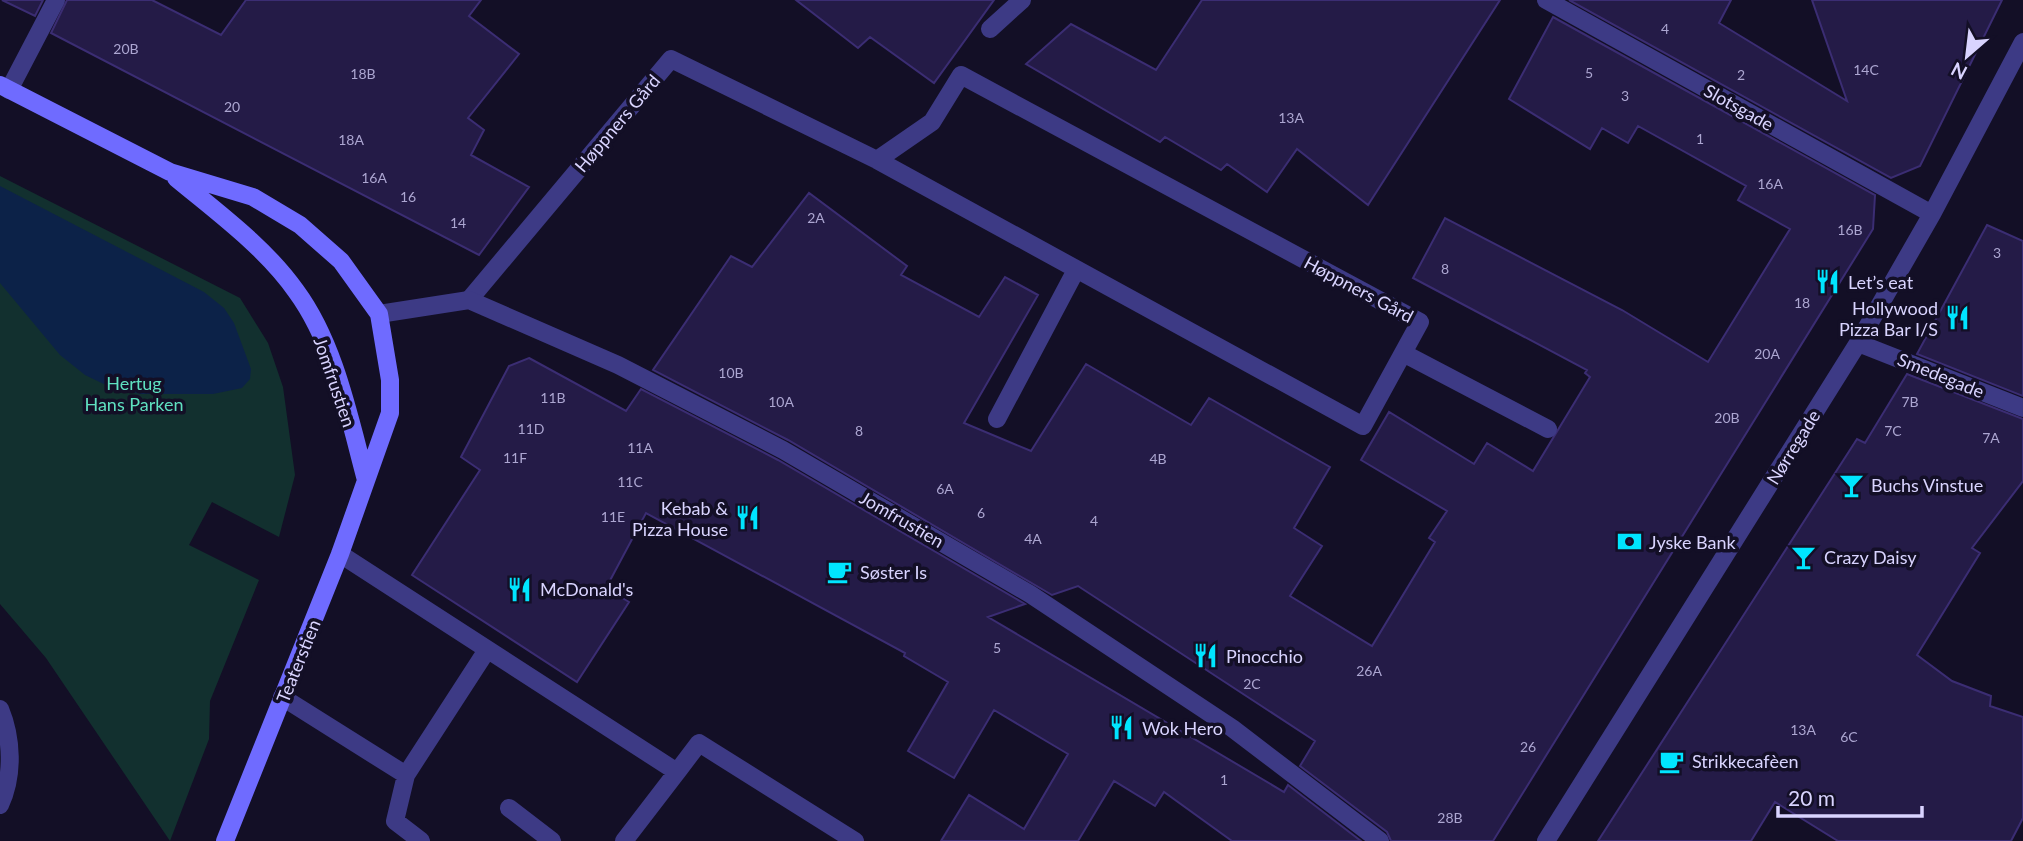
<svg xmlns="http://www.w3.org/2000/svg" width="2023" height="841" font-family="Lato,sans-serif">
<rect width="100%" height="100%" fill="#130f26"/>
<path fill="#12302f" d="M 0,176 L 240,298 L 268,343 L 283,387 L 295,475 L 279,537 L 212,502 L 189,545 L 259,580 L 210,701 L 209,739 L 170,841 L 46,658 L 0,604 Z"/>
<path fill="#0c2248" d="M 0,186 L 204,292 L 224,308 L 234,323 L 251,369 L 250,379 L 242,388 L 213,394 L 141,394 L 110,387 L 85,375 L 60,355 L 0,283 Z"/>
<path fill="#241b47" stroke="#3b2d73" stroke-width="2" d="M 2,0 L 43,0 L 35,16 Z
M 67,0 L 152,0 L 221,35 L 246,0 L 481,0 L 469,16 L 519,54 L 468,118 L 484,130 L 471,155 L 529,187 L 479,255 L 51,33 Z
M 796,0 L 994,0 L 934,83 L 870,37 L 858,48 Z
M 1202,0 L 1500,0 L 1368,205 L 1297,149 L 1267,192 L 1227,164 L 1221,170 L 1165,137 L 1160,142 L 1026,64 L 1071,24 L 1156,70 Z
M 1569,0 L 1731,0 L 1719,23 L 1847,101 L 1812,0 L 2002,0 L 1920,166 L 1891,178 Z
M 1553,17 L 1875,195 L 1873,229 L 1493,841 L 1391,841 L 1387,832 L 1300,766 L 1315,741 L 1078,586 L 1052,595 L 788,440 L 653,370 L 731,256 L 752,267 L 809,193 L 907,266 L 901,275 L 979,317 L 1005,277 L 1038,295 L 964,423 L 1031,451 L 1086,364 L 1191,425 L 1209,398 L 1330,467 L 1294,528 L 1322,546 L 1290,596 L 1372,646 L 1435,542 L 1429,538 L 1447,511 L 1361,460 L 1389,412 L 1474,464 L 1487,443 L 1533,471 L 1590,377 L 1585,373 L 1587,370 L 1413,278 L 1445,218 L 1622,310 L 1708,362 L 1790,229 L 1738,200 L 1746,186 L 1638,126 L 1628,143 L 1602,128 L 1590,149 L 1509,99 Z
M 1987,225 L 2023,241 L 2023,396 L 1917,354 Z
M 529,358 L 626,411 L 641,389 L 778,460 L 1025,604 L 988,617 L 1284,792 L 1288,785 L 1361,841 L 1232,841 L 1164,792 L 1155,806 L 1114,781 L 1078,841 L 941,841 L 969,795 L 1024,829 L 1068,754 L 994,710 L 954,778 L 908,751 L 948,682 L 904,656 L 905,653 L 646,513 L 606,588 L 629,602 L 577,682 L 412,575 L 480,470 L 461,457 L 509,366 Z
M 1907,374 L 2023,419 L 2023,481 L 1972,548 L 1980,553 L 1917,655 L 1952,681 L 1991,696 L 1990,706 L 2023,717 L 2023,818 L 2011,841 L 1838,841 L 1775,802 L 1751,841 L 1598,841 L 1857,439 L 1865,443 Z"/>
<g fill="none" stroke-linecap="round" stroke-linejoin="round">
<path stroke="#3d3a85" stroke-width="18" d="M 990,29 L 1022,0
M 9,90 L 56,0
M 469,300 L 671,59 L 877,160 L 1363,426 L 1420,322 L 961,75 L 932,122 L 877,160
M 1403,353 L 1548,429
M 997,419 L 1076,270
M 340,554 L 677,772 L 699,743 L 855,841
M 282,697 L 406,775 L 487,650
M 0,709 C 12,738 14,775 0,805
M 406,775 L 395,821 L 421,841
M 509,808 L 552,841
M 624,841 L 677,772"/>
<path stroke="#3d3a85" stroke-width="18" d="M 1546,0 L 1932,214
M 379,314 L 469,300 L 618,365 L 783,450 L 1030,594 L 1232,728 L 1380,841
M 1858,343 L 2023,408
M 1546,841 L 1858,343 L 1932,214 L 2023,42"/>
<path stroke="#6f6bff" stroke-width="18" d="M 0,85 L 170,172 L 253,197 L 300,225 L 341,261 L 379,314 L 390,380 L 390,413 L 340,554 L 225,841
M 176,178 C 217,212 265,247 296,291 C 335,344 349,417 366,480"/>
</g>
<defs>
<symbol id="restaurant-bare" viewBox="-9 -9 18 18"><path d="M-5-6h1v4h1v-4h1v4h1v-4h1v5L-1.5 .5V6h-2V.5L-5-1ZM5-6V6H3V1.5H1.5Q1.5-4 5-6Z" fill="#00e5ff" stroke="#130f26" stroke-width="2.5" paint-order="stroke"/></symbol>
<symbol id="bar-bare" viewBox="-9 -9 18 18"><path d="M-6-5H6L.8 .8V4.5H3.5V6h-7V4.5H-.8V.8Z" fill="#00e5ff" stroke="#130f26" stroke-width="2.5" paint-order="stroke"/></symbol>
<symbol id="bank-bare" viewBox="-9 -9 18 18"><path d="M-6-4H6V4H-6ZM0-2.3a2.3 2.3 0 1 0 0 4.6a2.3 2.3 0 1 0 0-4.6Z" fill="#00e5ff" stroke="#130f26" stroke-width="2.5" paint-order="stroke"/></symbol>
<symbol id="cafe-bare" viewBox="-9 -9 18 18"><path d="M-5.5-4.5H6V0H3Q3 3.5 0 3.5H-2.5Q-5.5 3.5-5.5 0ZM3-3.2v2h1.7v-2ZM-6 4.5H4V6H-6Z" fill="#00e5ff" stroke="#130f26" stroke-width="2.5" paint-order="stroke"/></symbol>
</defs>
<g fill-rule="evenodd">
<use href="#restaurant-bare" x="1810" y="264" width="35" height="35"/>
<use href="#restaurant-bare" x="1940" y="300" width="35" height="35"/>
<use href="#bar-bare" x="1834" y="468" width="35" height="35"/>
<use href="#restaurant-bare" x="730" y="500" width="35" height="35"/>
<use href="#bank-bare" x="1612" y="524" width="35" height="35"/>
<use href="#bar-bare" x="1786" y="540" width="35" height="35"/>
<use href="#cafe-bare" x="822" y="554" width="35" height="35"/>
<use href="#restaurant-bare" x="502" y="572" width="35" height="35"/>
<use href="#restaurant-bare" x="1188" y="638" width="35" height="35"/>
<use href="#restaurant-bare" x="1104" y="710" width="35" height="35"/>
<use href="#cafe-bare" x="1654" y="744" width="35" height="35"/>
</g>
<g text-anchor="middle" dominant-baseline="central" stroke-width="7" stroke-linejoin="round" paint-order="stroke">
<g font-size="14" fill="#aca6d1">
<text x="1665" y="28">4</text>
<text x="126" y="48">20B</text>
<text x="1866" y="69">14C</text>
<text x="1589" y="72">5</text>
<text x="363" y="73">18B</text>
<text x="1741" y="74">2</text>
<text x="1625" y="95">3</text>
<text x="232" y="106">20</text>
<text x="1291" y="117">13A</text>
<text x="1700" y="138">1</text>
<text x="351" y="139">18A</text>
<text x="374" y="177">16A</text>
<text x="1770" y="183">16A</text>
<text x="408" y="196">16</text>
<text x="816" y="217">2A</text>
<text x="458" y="222">14</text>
<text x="1850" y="229">16B</text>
<text x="1997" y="252">3</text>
<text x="1445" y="268">8</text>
<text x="1802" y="302">18</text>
<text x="1767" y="353">20A</text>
<text x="731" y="372">10B</text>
<text x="553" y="397">11B</text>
<text x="781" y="401">10A</text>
<text x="1910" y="401">7B</text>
<text x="1727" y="417">20B</text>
<text x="531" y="428">11D</text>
<text x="859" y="430">8</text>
<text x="1893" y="430">7C</text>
<text x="1991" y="437">7A</text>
<text x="640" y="447">11A</text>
<text x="515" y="457">11F</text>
<text x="1158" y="458">4B</text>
<text x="630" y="481">11C</text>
<text x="945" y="488">6A</text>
<text x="981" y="512">6</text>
<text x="613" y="516">11E</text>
<text x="1094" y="520">4</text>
<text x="1033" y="538">4A</text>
<text x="997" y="647">5</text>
<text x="1369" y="670">26A</text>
<text x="1252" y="683">2C</text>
<text x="1803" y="729">13A</text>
<text x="1849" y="736">6C</text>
<text x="1528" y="746">26</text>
<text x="1224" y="779">1</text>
<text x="1450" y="817">28B</text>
</g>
<g font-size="18" fill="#d9d4ff" stroke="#130f26">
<text transform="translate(1739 107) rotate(29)">Slotsgade</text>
<text transform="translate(617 123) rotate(-50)">Høppners Gård</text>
<text transform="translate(1359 289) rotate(28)">Høppners Gård</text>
<text transform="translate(1941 375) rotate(22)">Smedegade</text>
<text transform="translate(335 382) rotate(71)">Jomfrustien</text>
<text transform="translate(1793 447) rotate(-58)">Nørregade</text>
<text transform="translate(902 519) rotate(30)">Jomfrustien</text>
<text transform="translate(298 661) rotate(-68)">Teaterstien</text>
</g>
<g font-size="18" fill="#d9d4ff" stroke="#130f26" text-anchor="start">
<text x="1848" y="282">Let’s eat</text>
<text x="1938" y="308" text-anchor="end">Hollywood<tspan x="1938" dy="21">Pizza Bar I/S</tspan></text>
<text x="1871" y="485">Buchs Vinstue</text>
<text x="728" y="508" text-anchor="end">Kebab &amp;<tspan x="728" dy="21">Pizza House</tspan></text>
<text x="1649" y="542">Jyske Bank</text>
<text x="1824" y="557">Crazy Daisy</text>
<text x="860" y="572">Søster Is</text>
<text x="540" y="589">McDonald's</text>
<text x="1226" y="656">Pinocchio</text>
<text x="1142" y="728">Wok Hero</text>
<text x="1692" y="761">Strikkecafèen</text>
</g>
<g font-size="18" fill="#5fe0c0" stroke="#130f26">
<text x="134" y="383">Hertug<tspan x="134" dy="21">Hans Parken</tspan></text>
</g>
</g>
<g transform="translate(1967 56) rotate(208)" stroke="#130f26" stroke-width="5" paint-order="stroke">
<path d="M0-5L12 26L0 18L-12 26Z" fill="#d9d4ff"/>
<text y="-10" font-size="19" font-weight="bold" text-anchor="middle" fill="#d9d4ff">N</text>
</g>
<path d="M1778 806v10h144v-10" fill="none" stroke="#d9d4ff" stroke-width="3.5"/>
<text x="1788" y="806" font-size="21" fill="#d9d4ff" stroke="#130f26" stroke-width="5" paint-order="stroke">20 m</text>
</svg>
